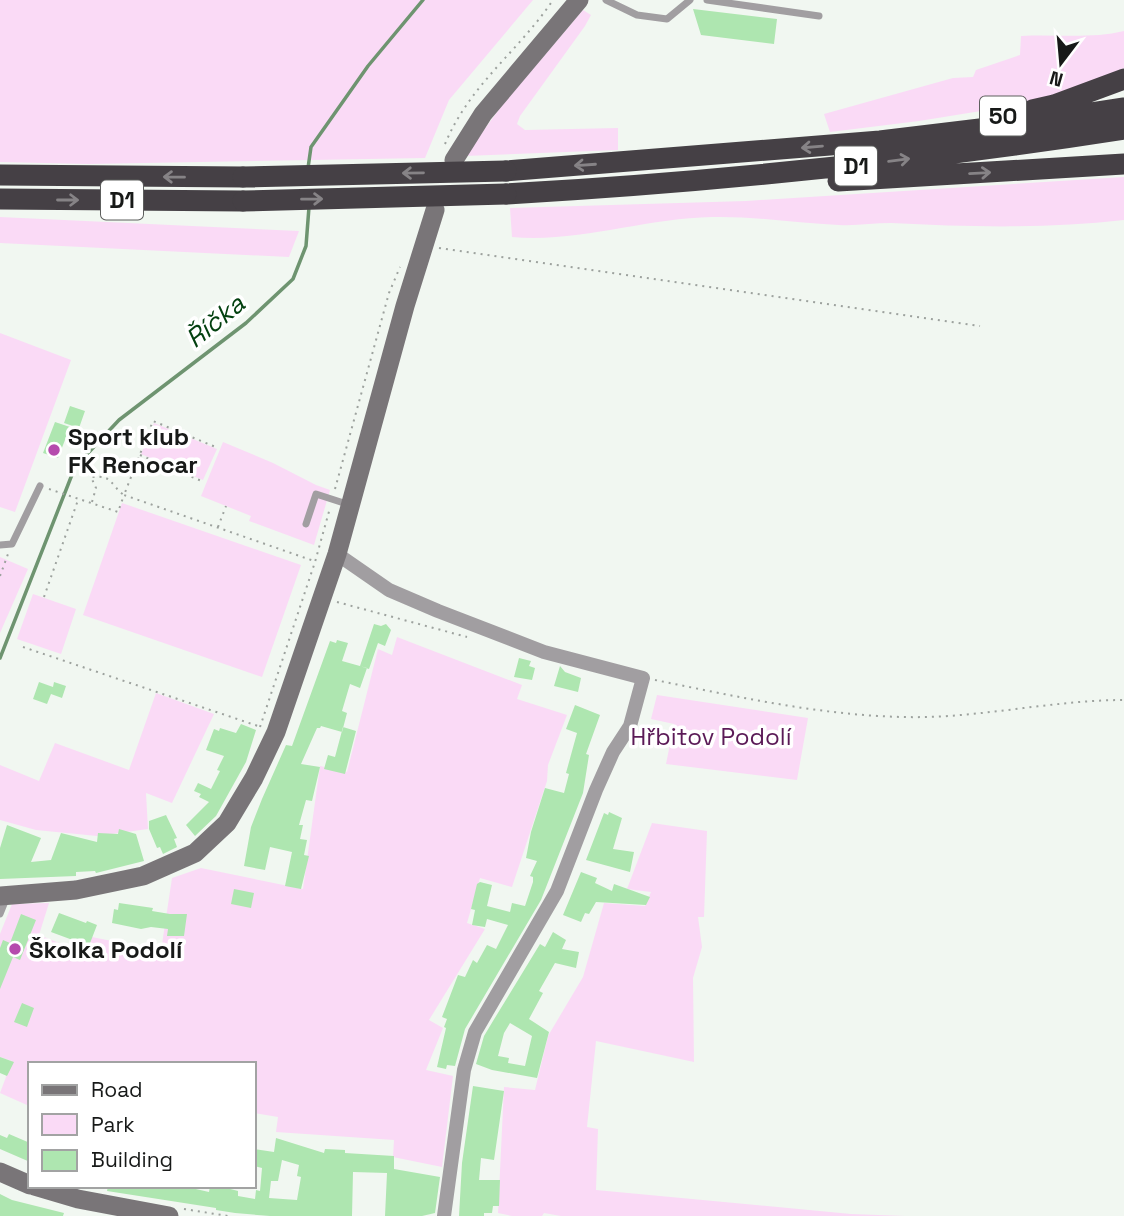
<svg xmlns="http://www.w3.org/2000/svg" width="1124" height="1216" font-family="'Space Grotesk',sans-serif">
<rect width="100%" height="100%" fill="#f1f7f1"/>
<path fill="#fadaf6" d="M 0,0 L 533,0 L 449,100 L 425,158 L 88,164 L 0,162 Z
M 583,10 L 591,15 L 585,26 L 520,116 L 517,124 L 525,130 L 618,128 L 618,150 L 465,156 L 503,104 Z
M 1124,31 L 1124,68 L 1069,91 L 1024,104 L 919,121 L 830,132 L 824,114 L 953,78 L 973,77 L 976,70 L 1020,55 L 1021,36 C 1055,34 1092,39 1124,31 Z
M 1124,177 L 1124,220 C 1045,229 970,227 891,223 C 874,223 856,226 839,225 C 796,223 754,216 712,217 C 645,218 579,243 512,237 L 510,208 L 746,201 Z
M 0,217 L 299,231 L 289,257 L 0,243 Z
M 0,333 L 71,360 L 15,512 L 0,507 Z
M 154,423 L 217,449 L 203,480 L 141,454 Z
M 223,442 L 273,463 L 316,485 L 330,490 L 314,545 L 249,521 L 251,516 L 201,496 Z
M 122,503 L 301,565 L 262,677 L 83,615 Z
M 0,557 L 28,569 L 0,633 Z
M 33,594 L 76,609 L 61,654 L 17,639 Z
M 397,637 L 522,685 L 517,699 L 567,715 L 548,765 L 547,781 L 512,887 L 480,878 L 467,923 L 485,929 L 429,1020 L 443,1028 L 426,1070 L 453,1076 L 442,1167 L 393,1157 L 394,1140 L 276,1132 L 278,1117 L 254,1113 L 254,1064 L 30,1064 L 30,1097 L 27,1105 L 0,1093 L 12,1061 L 0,1057 L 0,934 L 12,904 L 49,903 L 39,935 L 84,953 L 92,937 L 161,951 L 172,878 L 201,868 L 303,889 L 320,766 L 347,772 L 378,649 L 392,655 Z
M 156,693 L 214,714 L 172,803 L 146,793 L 148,829 L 97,836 L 36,830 L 0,820 L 0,765 L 39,781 L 55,743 L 129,770 Z
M 657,695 L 808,718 L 797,780 L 666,764 L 674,724 L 651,719 Z
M 652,823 L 707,831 L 704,917 L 698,917 L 702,947 L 693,978 L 694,1062 L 596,1041 L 587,1127 L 598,1129 L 596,1190 L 851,1214 L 905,1216 L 561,1216 L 544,1213 L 542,1216 L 512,1216 L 498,1213 L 504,1087 L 535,1090 L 548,1036 L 583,977 L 604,903 L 645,906 L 651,892 L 627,889 Z"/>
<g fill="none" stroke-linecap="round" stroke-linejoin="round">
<path stroke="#6e9470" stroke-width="3.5" d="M 308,168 L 311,147 L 368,66 L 423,0
M 0,658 L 75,467 L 119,420 L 246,323 L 293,279 L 306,246 L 309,207"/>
</g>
<path fill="#aee6b0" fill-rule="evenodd" d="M 693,9 L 777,19 L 774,44 L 701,35 Z
M 70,406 L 85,411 L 79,428 L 64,423 Z
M 55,422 L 70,427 L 58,458 L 43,453 Z
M 374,624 L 381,626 L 386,624 L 391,630 L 385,646 L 378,643 L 369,669 L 360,666 Z
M 337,640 L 348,643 L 342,661 L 367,668 L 360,688 L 350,684 L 342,711 L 347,713 L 342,732 L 321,726 L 320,728 L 317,728 L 301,764 L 320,767 L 312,801 L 306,800 L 299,825 L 303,825 L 300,839 L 307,840 L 304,855 L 309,856 L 301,889 L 285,886 L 292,852 L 270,847 L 265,870 L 244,866 L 251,827 L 262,799 L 286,745 L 292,746 L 330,641 L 336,643 Z
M 519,658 L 531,661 L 529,666 L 535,668 L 532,680 L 514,677 Z
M 560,666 L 565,672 L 581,678 L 578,692 L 554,686 Z
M 39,682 L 53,687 L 54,682 L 66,686 L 62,698 L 51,694 L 47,704 L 33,699 Z
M 575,705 L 600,715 L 586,754 L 589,755 L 583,793 L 541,900 L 465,1029 L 455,1066 L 447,1065 L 446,1069 L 437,1067 L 446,1028 L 444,1027 L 447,1019 L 442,1017 L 458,975 L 465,977 L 473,960 L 477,963 L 487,945 L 496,949 L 508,925 L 487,919 L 485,927 L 472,925 L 475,910 L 471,909 L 477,884 L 480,882 L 492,885 L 487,906 L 510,912 L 512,903 L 525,906 L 533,882 L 533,877 L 530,876 L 537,861 L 526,858 L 531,832 L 545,788 L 564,793 L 569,774 L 566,773 L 577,733 L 566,729 Z
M 241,724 L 256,730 L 246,762 L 216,816 L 195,836 L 186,825 L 209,802 L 199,797 L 201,794 L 194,791 L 198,783 L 211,789 L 220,771 L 217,770 L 224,756 L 206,750 L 214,729 L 219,731 L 220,728 L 236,733 Z
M 343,727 L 356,731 L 345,774 L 324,769 L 328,755 L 335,757 Z
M 609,812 L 622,818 L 613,849 L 634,852 L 630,872 L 586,860 L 604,813 L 608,815 Z
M 166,815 L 177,838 L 174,839 L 177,847 L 163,854 L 160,847 L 157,848 L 149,829 L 149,821 Z
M 7,825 L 41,838 L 31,862 L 51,860 L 61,833 L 97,842 L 98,833 L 118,834 L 119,829 L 136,834 L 144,861 L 96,873 L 95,871 L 76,872 L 76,876 L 0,879 L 0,848 Z
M 581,872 L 597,878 L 595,883 L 612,891 L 614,884 L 650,897 L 646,905 L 596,902 L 589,914 L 585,913 L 581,922 L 563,915 Z
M 234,889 L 254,893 L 251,908 L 231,904 Z
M 119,903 L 153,908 L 152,911 L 170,914 L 187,914 L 184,936 L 167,936 L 168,929 L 151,927 L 141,929 L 112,923 L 114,909 L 118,910 Z
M 59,913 L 86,923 L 87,921 L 97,925 L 87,951 L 76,947 L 78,942 L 51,932 Z
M 21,914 L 36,920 L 20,960 L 13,957 L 0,989 L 0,948 L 3,940 L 10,943 Z
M 553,932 L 566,940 L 562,949 L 579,952 L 576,968 L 555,963 L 539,991 L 543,993 L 529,1019 L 549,1032 L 537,1078 L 492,1070 L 476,1064 L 484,1036 L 493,1021 L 540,944 L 545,947 ZM 510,1023 L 532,1036 L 525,1066 L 508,1063 L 509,1058 L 498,1056 L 504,1033 Z
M 22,1003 L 34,1008 L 27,1027 L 14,1022 Z
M 0,1057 L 14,1062 L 7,1076 L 0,1073 Z
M 473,1086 L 504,1091 L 494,1160 L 481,1158 L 479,1180 L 500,1180 L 499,1206 L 493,1206 L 492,1213 L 484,1213 L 484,1216 L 459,1216 L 462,1163 Z
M 9,1134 L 30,1143 L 30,1162 L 0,1149 L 0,1135 L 7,1138 Z
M 276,1138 L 324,1153 L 325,1149 L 345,1150 L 345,1153 L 394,1156 L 394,1169 L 440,1177 L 435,1213 L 422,1216 L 385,1216 L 387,1173 L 353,1172 L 352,1216 L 270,1216 L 235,1213 L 216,1210 L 216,1208 L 107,1191 L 108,1186 L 168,1186 L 186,1189 L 187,1187 L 209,1192 L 210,1186 L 219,1186 L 238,1191 L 238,1196 L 255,1199 L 256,1190 L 260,1191 L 262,1168 L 254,1166 L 254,1149 L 274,1152 ZM 282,1160 L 299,1165 L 297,1176 L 301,1177 L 297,1200 L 269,1198 L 271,1181 L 278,1181 Z
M 0,1194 L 12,1200 L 64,1213 L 63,1216 L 0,1216 Z"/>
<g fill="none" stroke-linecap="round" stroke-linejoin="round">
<path stroke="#9da29e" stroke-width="2" stroke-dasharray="2 5" stroke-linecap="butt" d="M 445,144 C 470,84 518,52 553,0
M 439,248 L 980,326
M 140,455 L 204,482
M 49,489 L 118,512 L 124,495 L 314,561
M 335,489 L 389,293 L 400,267
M 92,502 L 96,488 L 91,477 C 114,475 109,484 124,495 L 153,421 L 218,448
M 218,527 L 226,506
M 0,576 L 8,554
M 44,597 L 78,500
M 337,602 L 467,637
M 23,647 L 261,727
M 655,680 C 744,698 836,719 928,717 C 993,715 1059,700 1124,700
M 260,727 L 315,562 L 330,508
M 184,1209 L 228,1216"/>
<path stroke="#a19ea1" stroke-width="7" d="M 606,0 L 637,15 L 667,19 L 690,0
M 707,0 L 819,16
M 306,524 L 316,494 L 350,505
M 0,545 L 12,544 L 40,486
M 0,914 L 6,899"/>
<path stroke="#a19ea1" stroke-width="14" d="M 337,554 L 389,590 L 438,611 L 544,652 L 643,678 L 630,726 L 613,752 L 596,790 L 557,891 L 475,1032 L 464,1070 L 444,1216"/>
<path stroke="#797578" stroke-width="19" d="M 454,160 L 483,114 L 579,0
M 0,896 L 76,890 L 143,876 L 195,853 L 227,823 L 254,778 L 276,732 L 337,554 L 405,306 L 435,210
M 0,1172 L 30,1185
M 34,1186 L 78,1199 L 169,1216"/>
<path stroke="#454045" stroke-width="21" d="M 1032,110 L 1054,105 L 1124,79
M 506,171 L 880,141 L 1020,124 L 1124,108
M 0,175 L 243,177
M 838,181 L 1124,164
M 506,194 C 713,182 919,161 1124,129
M 0,199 L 243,201"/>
<path stroke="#454045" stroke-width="21" d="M 243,177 L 506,171
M 243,201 L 506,194"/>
</g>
<defs><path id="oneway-shaft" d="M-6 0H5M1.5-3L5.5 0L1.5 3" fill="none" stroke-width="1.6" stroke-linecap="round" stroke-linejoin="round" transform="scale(1.75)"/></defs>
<g stroke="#868386">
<use href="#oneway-shaft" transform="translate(812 147) rotate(175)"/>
<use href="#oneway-shaft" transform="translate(899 160) rotate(-7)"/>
<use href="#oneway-shaft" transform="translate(585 165) rotate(176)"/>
<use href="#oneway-shaft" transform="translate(413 173) rotate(179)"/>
<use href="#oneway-shaft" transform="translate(980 173) rotate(-3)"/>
<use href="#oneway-shaft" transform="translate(174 177) rotate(-179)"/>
<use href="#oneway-shaft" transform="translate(312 199) rotate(-1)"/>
<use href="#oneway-shaft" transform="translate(68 200)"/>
</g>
<g fill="#b54bad" stroke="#fff" stroke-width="2.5">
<circle cx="54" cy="450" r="7"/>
<circle cx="15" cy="949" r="7"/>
</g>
<g text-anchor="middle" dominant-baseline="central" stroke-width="7" stroke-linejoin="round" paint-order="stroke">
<g fill="#fff" stroke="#5d5e5d" stroke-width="2">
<rect x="980" y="96.5" width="46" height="39" rx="5"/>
<rect x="835" y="146.5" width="42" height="39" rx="5"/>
<rect x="101" y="180.5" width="42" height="39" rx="5"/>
</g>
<g font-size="23" font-weight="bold" fill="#171918">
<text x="1003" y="116">50</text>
<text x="856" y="166">D1</text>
<text x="122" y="200">D1</text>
</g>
<g font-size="24" font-weight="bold" fill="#171918" stroke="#fff" text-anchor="start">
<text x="68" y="436">Sport klub<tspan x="68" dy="28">FK Renocar</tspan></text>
<text x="29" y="949">Školka Podolí</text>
</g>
<g font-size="24" fill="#5b1a57" stroke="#fff">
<text x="711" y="736">Hřbitov Podolí</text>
</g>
<g font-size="26" font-style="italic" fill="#034110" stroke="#fff">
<text transform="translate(215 321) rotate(-39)">Říčka</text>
</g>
</g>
<rect x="28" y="1062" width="228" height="126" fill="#ffffff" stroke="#a2a3a3" stroke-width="2"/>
<rect x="42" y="1085" width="35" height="10" fill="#797578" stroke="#a2a3a3" stroke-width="2"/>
<text x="91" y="1097" font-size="21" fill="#171918">Road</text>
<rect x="42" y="1114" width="35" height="21" fill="#fadaf6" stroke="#a2a3a3" stroke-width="2"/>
<text x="91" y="1132" font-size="21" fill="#171918">Park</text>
<rect x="42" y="1150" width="35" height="21" fill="#aee6b0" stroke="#a2a3a3" stroke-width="2"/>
<text x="91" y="1167" font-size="21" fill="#171918">Building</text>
<g transform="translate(1061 63) rotate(196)" stroke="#ffffff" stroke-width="5" paint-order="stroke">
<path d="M0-5L12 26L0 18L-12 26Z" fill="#171918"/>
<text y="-10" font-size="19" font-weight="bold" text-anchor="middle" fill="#171918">N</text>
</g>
</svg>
